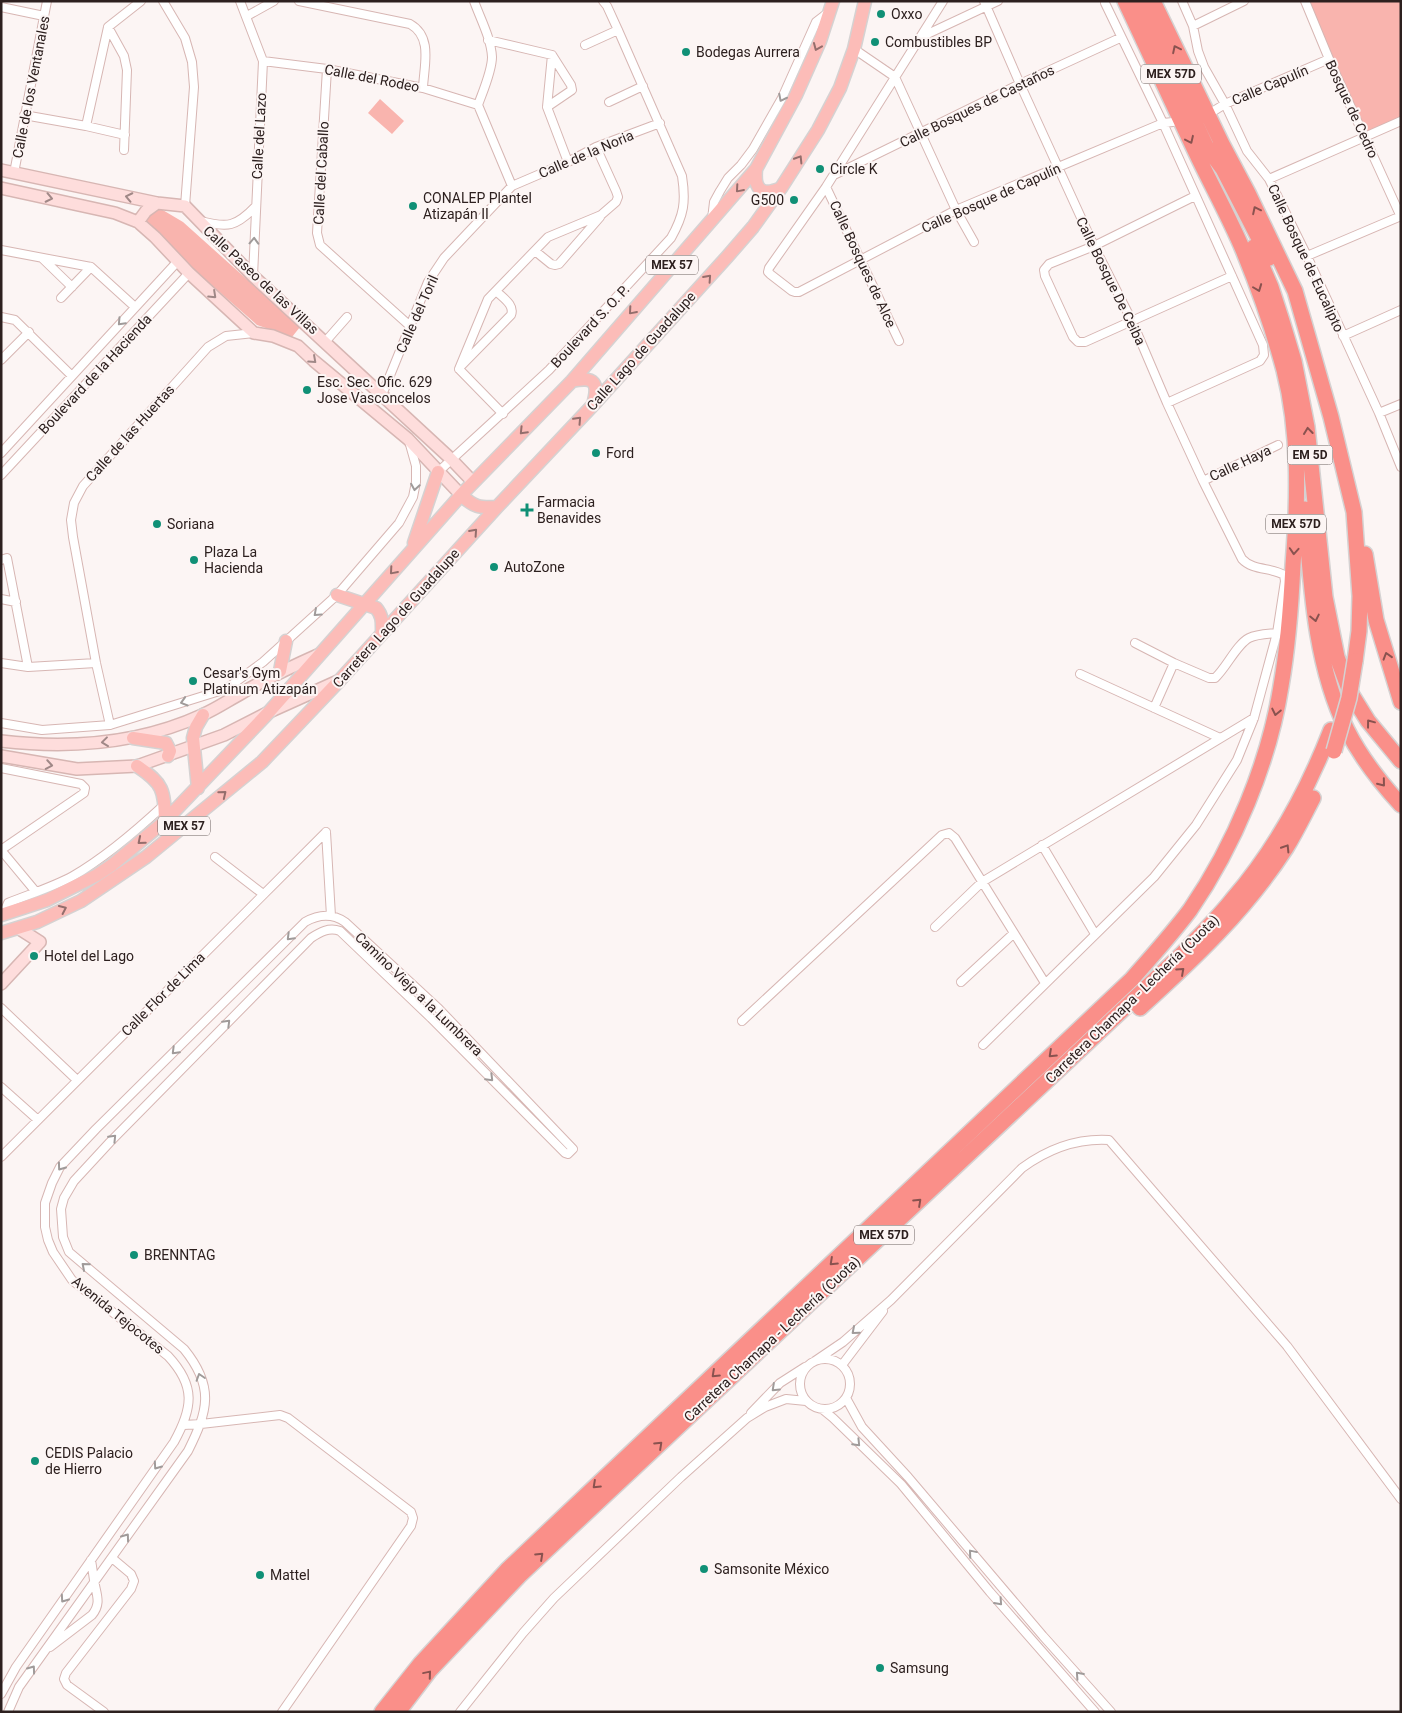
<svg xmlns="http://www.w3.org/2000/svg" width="1402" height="1713" font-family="Roboto,sans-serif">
<rect width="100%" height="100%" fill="#fcf5f4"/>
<path fill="#f9b4ae" d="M 1306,1 L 1401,1 L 1401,121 L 1365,138 Z
M 380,99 L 404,121 L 392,134 L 368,113 Z
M 153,209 L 161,209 L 183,222 L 300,327 L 292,337 L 257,325 L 199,274 L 144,221 Z"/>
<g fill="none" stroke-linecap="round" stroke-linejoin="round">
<defs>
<path id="street" d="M 163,1 L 185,38 L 192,62 L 194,87 L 185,206
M 240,1 L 263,61 L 253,276
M 299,1 L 410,24 C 433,37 424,65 423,88
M 474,1 C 480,18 491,38 492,57 C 492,71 483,91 478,105 L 512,186
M 943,1 L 826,187 L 769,268 L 768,272 L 770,274 L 792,291 L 795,292 L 799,292 L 956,210 L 1163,123 L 1173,122
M 1182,1 L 1193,26 L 1198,51 L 1204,67 L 1225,104 L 1247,151 L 1269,179 L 1307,256 L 1379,413 L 1401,467
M 1305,1 L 1329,59 L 1401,217
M 1105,3 L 1163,123 L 1263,345 L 1264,355 L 1260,361 L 1167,403
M 1,7 L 44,16
M 247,16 L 274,1
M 1193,26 L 1244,1
M 108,27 L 124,56 L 127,70 L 124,150
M 921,37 L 998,1
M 488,40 L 552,55 L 571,85 L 572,90 L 547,107
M 585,45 L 618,30
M 854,49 L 895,77 L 956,210 L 974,242
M 552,55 L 547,107 L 568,162
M 263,61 L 327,69 L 423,88 L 478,105
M 327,69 L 317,233 L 320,245 L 410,326
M 609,102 L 643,86
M 1212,112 L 1225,104 L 1329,59
M 24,115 L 86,126 L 125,135
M 86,126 L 108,27 L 141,1
M 14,173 L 47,1
M 834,175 L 1020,84 L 1120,38
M 1269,179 L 1401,121
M 826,187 L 899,341
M 1195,196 L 1094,246 L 1049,264 L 1044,270 L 1045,276 L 1073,337 L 1078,342 L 1085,342 L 1232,276
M 712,219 L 714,202 L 720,191 L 728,178 L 741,165 L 753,149 L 782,98 L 816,22 L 829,12
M 200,221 C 228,228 236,227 256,206
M 1,250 L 91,267 L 135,307
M 535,251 L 551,264 L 555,265 L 559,264 L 600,217
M 1307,256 L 1401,216
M 42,258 L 72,287
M 61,298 L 91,267
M 1,317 L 15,320 L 72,376
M 1343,336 L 1401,310
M 325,342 L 347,317
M 1,360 L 29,332
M 462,365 L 511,315 C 515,305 503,298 496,291
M 459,369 L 488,299 L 548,237 L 601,215 L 616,202 L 618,197 L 616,191 L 596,147
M 459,369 L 503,414
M 382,395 L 428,282 L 444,258 L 512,186 L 568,162 L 596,147 L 660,123
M 1379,413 L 1401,404
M 1,453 L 178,261
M 438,472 L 549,370 L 671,238 C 684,215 686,202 682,176 L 618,30 L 607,6 L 603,1
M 1,475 L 189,273
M 1203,481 L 1278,445
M 1,560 L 7,558 L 28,667
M 1,599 L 16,602
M 1135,643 L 1174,663 L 1209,678 L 1215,678 C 1227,667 1236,645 1249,638 C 1257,634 1268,634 1277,633
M 1,663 L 28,667 L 96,663
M 1080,674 L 1220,738
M 1154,708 L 1174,663
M 1,723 L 42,730 L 110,725 L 226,689 L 263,662 L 337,595 L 399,523 L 413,497 L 416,482 L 416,466 L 409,441
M 110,725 L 96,663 L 73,537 L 71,520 L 74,503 L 83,486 L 208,347 L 226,336 L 254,333
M 1,768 L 81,784 L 85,788 L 84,793 L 1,850
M 326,832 L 331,916
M 1042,845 L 1095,934
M 1,850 L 36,892
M 215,857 L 263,894
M 7,913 L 5,910 L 8,903 C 30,894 53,887 73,876 C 106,857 136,831 164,805
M 935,927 L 982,882 L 1254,718
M 961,982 L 1013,934
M 1,1008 L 77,1080
M 742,1021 L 942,835 L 949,833 L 955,838 L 1045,983
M 983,1045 L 1154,877 L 1196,825 L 1237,760 L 1254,718 L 1277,633 L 1285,581 L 1284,575 C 1271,567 1253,571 1242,559 L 1203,481 L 1167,403 L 1132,321 L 1094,246 L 1020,84 L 984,1
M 1,1087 L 38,1120
M 1,1157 L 326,832
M800 1384a25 25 0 1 1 50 0a25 25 0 1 1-50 0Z
M 815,1361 L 843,1342 L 891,1300 L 1022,1168 C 1048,1149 1076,1138 1109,1140 L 1287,1346 L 1401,1499
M 842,1365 L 883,1311
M 846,1398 L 862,1427 L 908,1477 L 1043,1636 L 1111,1712
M 822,1409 L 833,1418 L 901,1484 L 990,1592 L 1095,1712
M 751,1413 L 780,1383 L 805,1367
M 184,1425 L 201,1424 L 280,1415 L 288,1418 L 411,1512 L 413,1518 L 411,1526 L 282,1712
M 50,1647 L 92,1615 C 102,1603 96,1594 94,1580 C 93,1573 92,1566 91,1560
M 1,1694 L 16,1667 L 174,1442 C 193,1408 196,1386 168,1356 L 72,1280 L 53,1252 L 48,1240 L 45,1227 L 45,1203 L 52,1183 L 60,1167 L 96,1129 L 305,922 C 319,914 332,913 345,922 L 439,1009 L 573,1149 L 568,1154 L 565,1153 L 431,1018 L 340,931 C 329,927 320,932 311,938 L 110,1142 L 74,1181 L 64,1198 L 61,1209 L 63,1237 L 69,1252 L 184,1349 C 215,1387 208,1411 188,1451 L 19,1687 L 8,1712
M 104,1712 L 67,1685 L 64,1679 L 66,1673 L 131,1589 L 134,1581 L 131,1574 L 112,1558
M 460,1712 L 523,1633 L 554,1598 L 681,1477 L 747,1418 L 765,1407 L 786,1399 L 806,1401"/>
<path id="secondary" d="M 1,170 L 157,203 L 185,206 L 253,276 L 451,459 L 473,482
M 1,188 L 115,213 L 138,222 L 155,237 L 189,273 L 254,333 L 273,336 L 298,346 L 314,361 L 408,439 L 461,495
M 138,222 L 146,211 L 157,203
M 1,741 C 70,749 139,744 202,715 C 216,709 229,700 242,693 C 267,678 293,666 320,654
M 1,756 L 77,769 L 137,766 L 224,735 L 269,712 L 338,681
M 18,928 L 40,942
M 1,984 L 40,942"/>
<path id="primary" d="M 756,169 C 754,189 761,197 781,188
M 572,381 C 595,376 599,383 593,405
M 461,495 C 474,507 479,508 497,507
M 414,543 L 438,472
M 337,595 L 376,608 C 383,616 382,623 382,633
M 280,671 L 286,641
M 133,738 L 166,743 L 170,751 L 168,756
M 137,766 C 164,784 164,790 165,821
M 198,788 L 193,738 L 196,727 L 203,715
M 1,915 L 47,900 L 97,875 L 112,865 L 165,821 L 269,712 L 461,495 L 572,381 L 756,169 L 796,95 L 820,41 L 833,1
M 1,933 L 37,922 L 81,901 L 146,857 L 262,762 L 339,681 L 497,507 L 593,405 L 727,257 L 753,227 L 781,188 L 818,130 L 840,88 L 854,49 L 865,1"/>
<path id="highway" d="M 1138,1 L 1206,146 L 1223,169 L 1269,258
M 1153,1 L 1222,144 L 1248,193 L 1295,291 L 1331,417 L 1354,512 L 1360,596 L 1359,631 L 1355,661
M 1254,247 L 1271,287 L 1282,321 L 1294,361 L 1307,427 L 1325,597 L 1337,657 L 1350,692 L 1368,721 L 1401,761
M 1305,509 C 1311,583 1314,663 1347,730 C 1361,758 1380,782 1401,805
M 1365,554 L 1376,620 L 1401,702
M 1140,1008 C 1194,959 1246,910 1286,848 C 1296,832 1304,815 1313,798
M 382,1712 L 421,1663 L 507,1570 L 1132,979 C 1152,956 1172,934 1190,910 C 1234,846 1269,763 1281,686 C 1288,646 1291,605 1293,565 C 1298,501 1300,433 1284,370 C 1273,329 1259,289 1243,250 C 1230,219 1214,190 1199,159 C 1174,107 1150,54 1125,1
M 398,1712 L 430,1670 L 519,1576 L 1183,953 C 1199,936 1217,919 1232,900 C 1276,849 1307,792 1331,730"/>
</defs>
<use href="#street" stroke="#d7b6b3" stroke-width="10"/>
<use href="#secondary" stroke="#d7b6b3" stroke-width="14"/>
<use href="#primary" stroke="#d5d2d2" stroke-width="15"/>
<use href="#highway" stroke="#d5d2d2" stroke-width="18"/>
<use href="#street" stroke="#fff" stroke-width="8"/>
<use href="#secondary" stroke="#fedddc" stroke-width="11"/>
<use href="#primary" stroke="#fcbcb8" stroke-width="12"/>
<use href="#highway" stroke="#fa8f89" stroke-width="15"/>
<defs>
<path id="highway-bridge" d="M 1334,751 L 1349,698 L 1355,661"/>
</defs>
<use href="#highway-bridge" stroke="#d5d2d2" stroke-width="18" stroke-linecap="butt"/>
<use href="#highway-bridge" stroke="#fa8f89" stroke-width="15"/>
</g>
<defs><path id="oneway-chevron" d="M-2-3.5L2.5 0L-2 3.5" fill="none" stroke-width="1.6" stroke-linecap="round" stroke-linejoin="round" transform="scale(1.25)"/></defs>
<g stroke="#946e6c">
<use href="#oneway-chevron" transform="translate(817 47) rotate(113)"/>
<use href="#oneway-chevron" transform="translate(799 159) rotate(-58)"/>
<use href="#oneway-chevron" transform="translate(739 189) rotate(131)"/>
<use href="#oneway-chevron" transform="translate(708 278) rotate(-48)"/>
<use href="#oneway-chevron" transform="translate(632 311) rotate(131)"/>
<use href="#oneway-chevron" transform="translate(578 420) rotate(-47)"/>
<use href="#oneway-chevron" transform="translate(523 431) rotate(134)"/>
<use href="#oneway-chevron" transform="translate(474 532) rotate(-48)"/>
<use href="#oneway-chevron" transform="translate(393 571) rotate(131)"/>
<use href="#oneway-chevron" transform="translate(223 794) rotate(-39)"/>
<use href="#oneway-chevron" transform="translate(141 841) rotate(140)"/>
<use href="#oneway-chevron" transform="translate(63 909) rotate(-25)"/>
</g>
<g stroke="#89524f">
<use href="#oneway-chevron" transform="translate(1176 49) rotate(-116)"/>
<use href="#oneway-chevron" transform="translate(1190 140) rotate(65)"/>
<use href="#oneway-chevron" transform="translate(1256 210) rotate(-116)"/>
<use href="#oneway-chevron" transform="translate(1258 288) rotate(69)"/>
<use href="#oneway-chevron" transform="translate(1308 431) rotate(-97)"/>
<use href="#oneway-chevron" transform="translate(1294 551) rotate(94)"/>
<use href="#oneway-chevron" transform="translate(1315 618) rotate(78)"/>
<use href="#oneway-chevron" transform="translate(1387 656) rotate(-107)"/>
<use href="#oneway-chevron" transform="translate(1276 712) rotate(102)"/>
<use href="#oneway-chevron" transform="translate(1370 723) rotate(-127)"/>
<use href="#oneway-chevron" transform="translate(1382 783) rotate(51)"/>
<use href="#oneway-chevron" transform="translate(1286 848) rotate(-58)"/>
<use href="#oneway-chevron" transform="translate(1181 971) rotate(-42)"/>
<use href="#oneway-chevron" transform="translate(1052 1054) rotate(137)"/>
<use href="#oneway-chevron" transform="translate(918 1202) rotate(-43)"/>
<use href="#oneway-chevron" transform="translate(833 1262) rotate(137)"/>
<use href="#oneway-chevron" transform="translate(715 1374) rotate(137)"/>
<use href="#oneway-chevron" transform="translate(659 1445) rotate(-43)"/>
<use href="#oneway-chevron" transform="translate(596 1485) rotate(137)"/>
<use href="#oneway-chevron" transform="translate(540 1556) rotate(-43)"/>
<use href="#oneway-chevron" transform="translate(428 1674) rotate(-50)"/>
</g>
<g stroke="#a09b9a">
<use href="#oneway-chevron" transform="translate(782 98) rotate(117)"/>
<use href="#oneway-chevron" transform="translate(254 241) rotate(-88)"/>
<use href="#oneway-chevron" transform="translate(121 322) rotate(133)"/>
<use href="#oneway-chevron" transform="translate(415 487) rotate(99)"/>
<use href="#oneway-chevron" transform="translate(317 613) rotate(138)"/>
<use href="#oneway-chevron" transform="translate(184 702) rotate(163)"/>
<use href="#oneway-chevron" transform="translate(290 937) rotate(135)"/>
<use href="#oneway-chevron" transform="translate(227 1023) rotate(-45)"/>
<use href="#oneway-chevron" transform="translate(175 1051) rotate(135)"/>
<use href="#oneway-chevron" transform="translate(490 1078) rotate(45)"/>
<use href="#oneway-chevron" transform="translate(113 1138) rotate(-46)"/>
<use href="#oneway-chevron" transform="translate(61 1167) rotate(126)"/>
<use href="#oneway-chevron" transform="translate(85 1266) rotate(-139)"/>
<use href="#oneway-chevron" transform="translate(855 1331) rotate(139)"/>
<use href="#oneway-chevron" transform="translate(200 1377) rotate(-108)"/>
<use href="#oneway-chevron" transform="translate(775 1388) rotate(137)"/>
<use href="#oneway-chevron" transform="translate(857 1443) rotate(46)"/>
<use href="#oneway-chevron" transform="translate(157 1466) rotate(125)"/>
<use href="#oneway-chevron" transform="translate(126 1537) rotate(-54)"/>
<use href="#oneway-chevron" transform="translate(972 1553) rotate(-130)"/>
<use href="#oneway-chevron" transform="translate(64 1599) rotate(125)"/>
<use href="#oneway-chevron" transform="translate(999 1602) rotate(48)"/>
<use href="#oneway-chevron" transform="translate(32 1669) rotate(-54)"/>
<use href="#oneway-chevron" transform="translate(1079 1675) rotate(-132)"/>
</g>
<g stroke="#a08887">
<use href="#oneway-chevron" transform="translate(129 197) rotate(-168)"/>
<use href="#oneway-chevron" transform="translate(49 198) rotate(12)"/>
<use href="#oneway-chevron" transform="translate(213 295) rotate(43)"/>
<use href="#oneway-chevron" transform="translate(313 360) rotate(42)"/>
<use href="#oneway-chevron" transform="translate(105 742) rotate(173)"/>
<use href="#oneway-chevron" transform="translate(49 765) rotate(10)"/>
</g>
<g fill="#109076" stroke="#fcf5f4" stroke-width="2">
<circle cx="881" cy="14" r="5"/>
<circle cx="875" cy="42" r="5"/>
<circle cx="686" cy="52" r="5"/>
<circle cx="820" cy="169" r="5"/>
<circle cx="794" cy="200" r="5"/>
<circle cx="413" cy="206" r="5"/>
<circle cx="307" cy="390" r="5"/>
<circle cx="596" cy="453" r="5"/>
<path d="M524.5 502.5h5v5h5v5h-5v5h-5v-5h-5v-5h5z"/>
<circle cx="157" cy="524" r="5"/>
<circle cx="194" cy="560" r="5"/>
<circle cx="494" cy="567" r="5"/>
<circle cx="193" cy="681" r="5"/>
<circle cx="34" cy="956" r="5"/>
<circle cx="134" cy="1255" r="5"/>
<circle cx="35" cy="1461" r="5"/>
<circle cx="704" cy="1569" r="5"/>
<circle cx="260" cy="1575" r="5"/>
<circle cx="880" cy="1668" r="5"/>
</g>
<g text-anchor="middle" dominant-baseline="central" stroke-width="4" stroke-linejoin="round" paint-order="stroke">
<g fill="#fcf5f4" stroke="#6b605f" stroke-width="1">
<rect x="1141" y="64.5" width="60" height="19" rx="4"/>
<rect x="646" y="255.5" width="52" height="19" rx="4"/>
<rect x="1287.5" y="445.5" width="45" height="19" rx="4"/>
<rect x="1266" y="514.5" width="60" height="19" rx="4"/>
<rect x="158" y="816.5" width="52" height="19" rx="4"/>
<rect x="854" y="1225.5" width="60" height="19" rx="4"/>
</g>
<g font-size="12" font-weight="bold" fill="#2d201f">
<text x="1171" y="74">MEX 57D</text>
<text x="672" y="265">MEX 57</text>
<text x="1310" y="455">EM 5D</text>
<text x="1296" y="524">MEX 57D</text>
<text x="184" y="826">MEX 57</text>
<text x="884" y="1235">MEX 57D</text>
</g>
<g font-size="14" fill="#2d201f" stroke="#fcf5f4" text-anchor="start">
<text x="891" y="14">Oxxo</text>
<text x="885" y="42">Combustibles BP</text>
<text x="696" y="52">Bodegas Aurrera</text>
<text x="830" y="169">Circle K</text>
<text x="423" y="198">CONALEP Plantel<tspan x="423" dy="16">Atizapán II</tspan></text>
<text x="784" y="200" text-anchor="end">G500</text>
<text x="317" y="382">Esc. Sec. Ofic. 629<tspan x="317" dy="16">Jose Vasconcelos</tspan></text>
<text x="606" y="453">Ford</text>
<text x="537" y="502">Farmacia<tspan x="537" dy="16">Benavides</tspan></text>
<text x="167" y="524">Soriana</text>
<text x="204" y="552">Plaza La<tspan x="204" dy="16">Hacienda</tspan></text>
<text x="504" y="567">AutoZone</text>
<text x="203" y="673">Cesar's Gym<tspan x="203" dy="16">Platinum Atizapán</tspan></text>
<text x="44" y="956">Hotel del Lago</text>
<text x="144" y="1255">BRENNTAG</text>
<text x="45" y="1453">CEDIS Palacio<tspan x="45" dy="16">de Hierro</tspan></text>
<text x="714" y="1569">Samsonite México</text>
<text x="270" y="1575">Mattel</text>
<text x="890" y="1668">Samsung</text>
</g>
<g font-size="14" fill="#2d201f" stroke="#fcf5f4">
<text transform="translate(372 78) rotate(11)">Calle del Rodeo</text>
<text transform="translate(1270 85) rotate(-23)">Calle Capulín</text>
<text transform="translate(31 87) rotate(-79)">Calle de los Ventanales</text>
<text transform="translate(977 106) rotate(-26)">Calle Bosques de Castaños</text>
<text transform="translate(1352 109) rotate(65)">Bosque de Cedro</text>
<text transform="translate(259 136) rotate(-87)">Calle del Lazo</text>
<text transform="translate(586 154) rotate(-23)">Calle de la Noria</text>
<text transform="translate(321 173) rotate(-87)">Calle del Caballo</text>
<text transform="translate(991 198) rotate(-24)">Calle Bosque de Capulín</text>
<text transform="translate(1306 258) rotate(65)">Calle Bosque de Eucalipto</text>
<text transform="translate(863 264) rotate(65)">Calle Bosques de Alce</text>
<text transform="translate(261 280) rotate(43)">Calle Paseo de las Villas</text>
<text transform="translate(1111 281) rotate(64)">Calle Bosque De Ceiba</text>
<text transform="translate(417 314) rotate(-66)">Calle del Toril</text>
<text transform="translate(590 326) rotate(-47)">Boulevard S. O. P.</text>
<text transform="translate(641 351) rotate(-48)">Calle Lago de Guadalupe</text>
<text transform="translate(95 374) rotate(-47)">Boulevard de la Hacienda</text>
<text transform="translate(130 433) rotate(-48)">Calle de las Huertas</text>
<text transform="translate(1240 463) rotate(-25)">Calle Haya</text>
<text transform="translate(396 618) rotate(-48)">Carretera Lago de Guadalupe</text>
<text transform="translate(163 994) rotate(-45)">Calle Flor de Lima</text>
<text transform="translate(419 994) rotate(44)">Camino Viejo a la Lumbrera</text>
<text transform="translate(1132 999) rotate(-44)">Carretera Chamapa - Lechería (Cuota)</text>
<text transform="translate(118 1315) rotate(39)">Avenida Tejocotes</text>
<text transform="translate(772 1339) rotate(-43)">Carretera Chamapa - Lechería (Cuota)</text>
</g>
</g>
<rect width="1402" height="1713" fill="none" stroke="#2d201f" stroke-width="5"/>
</svg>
